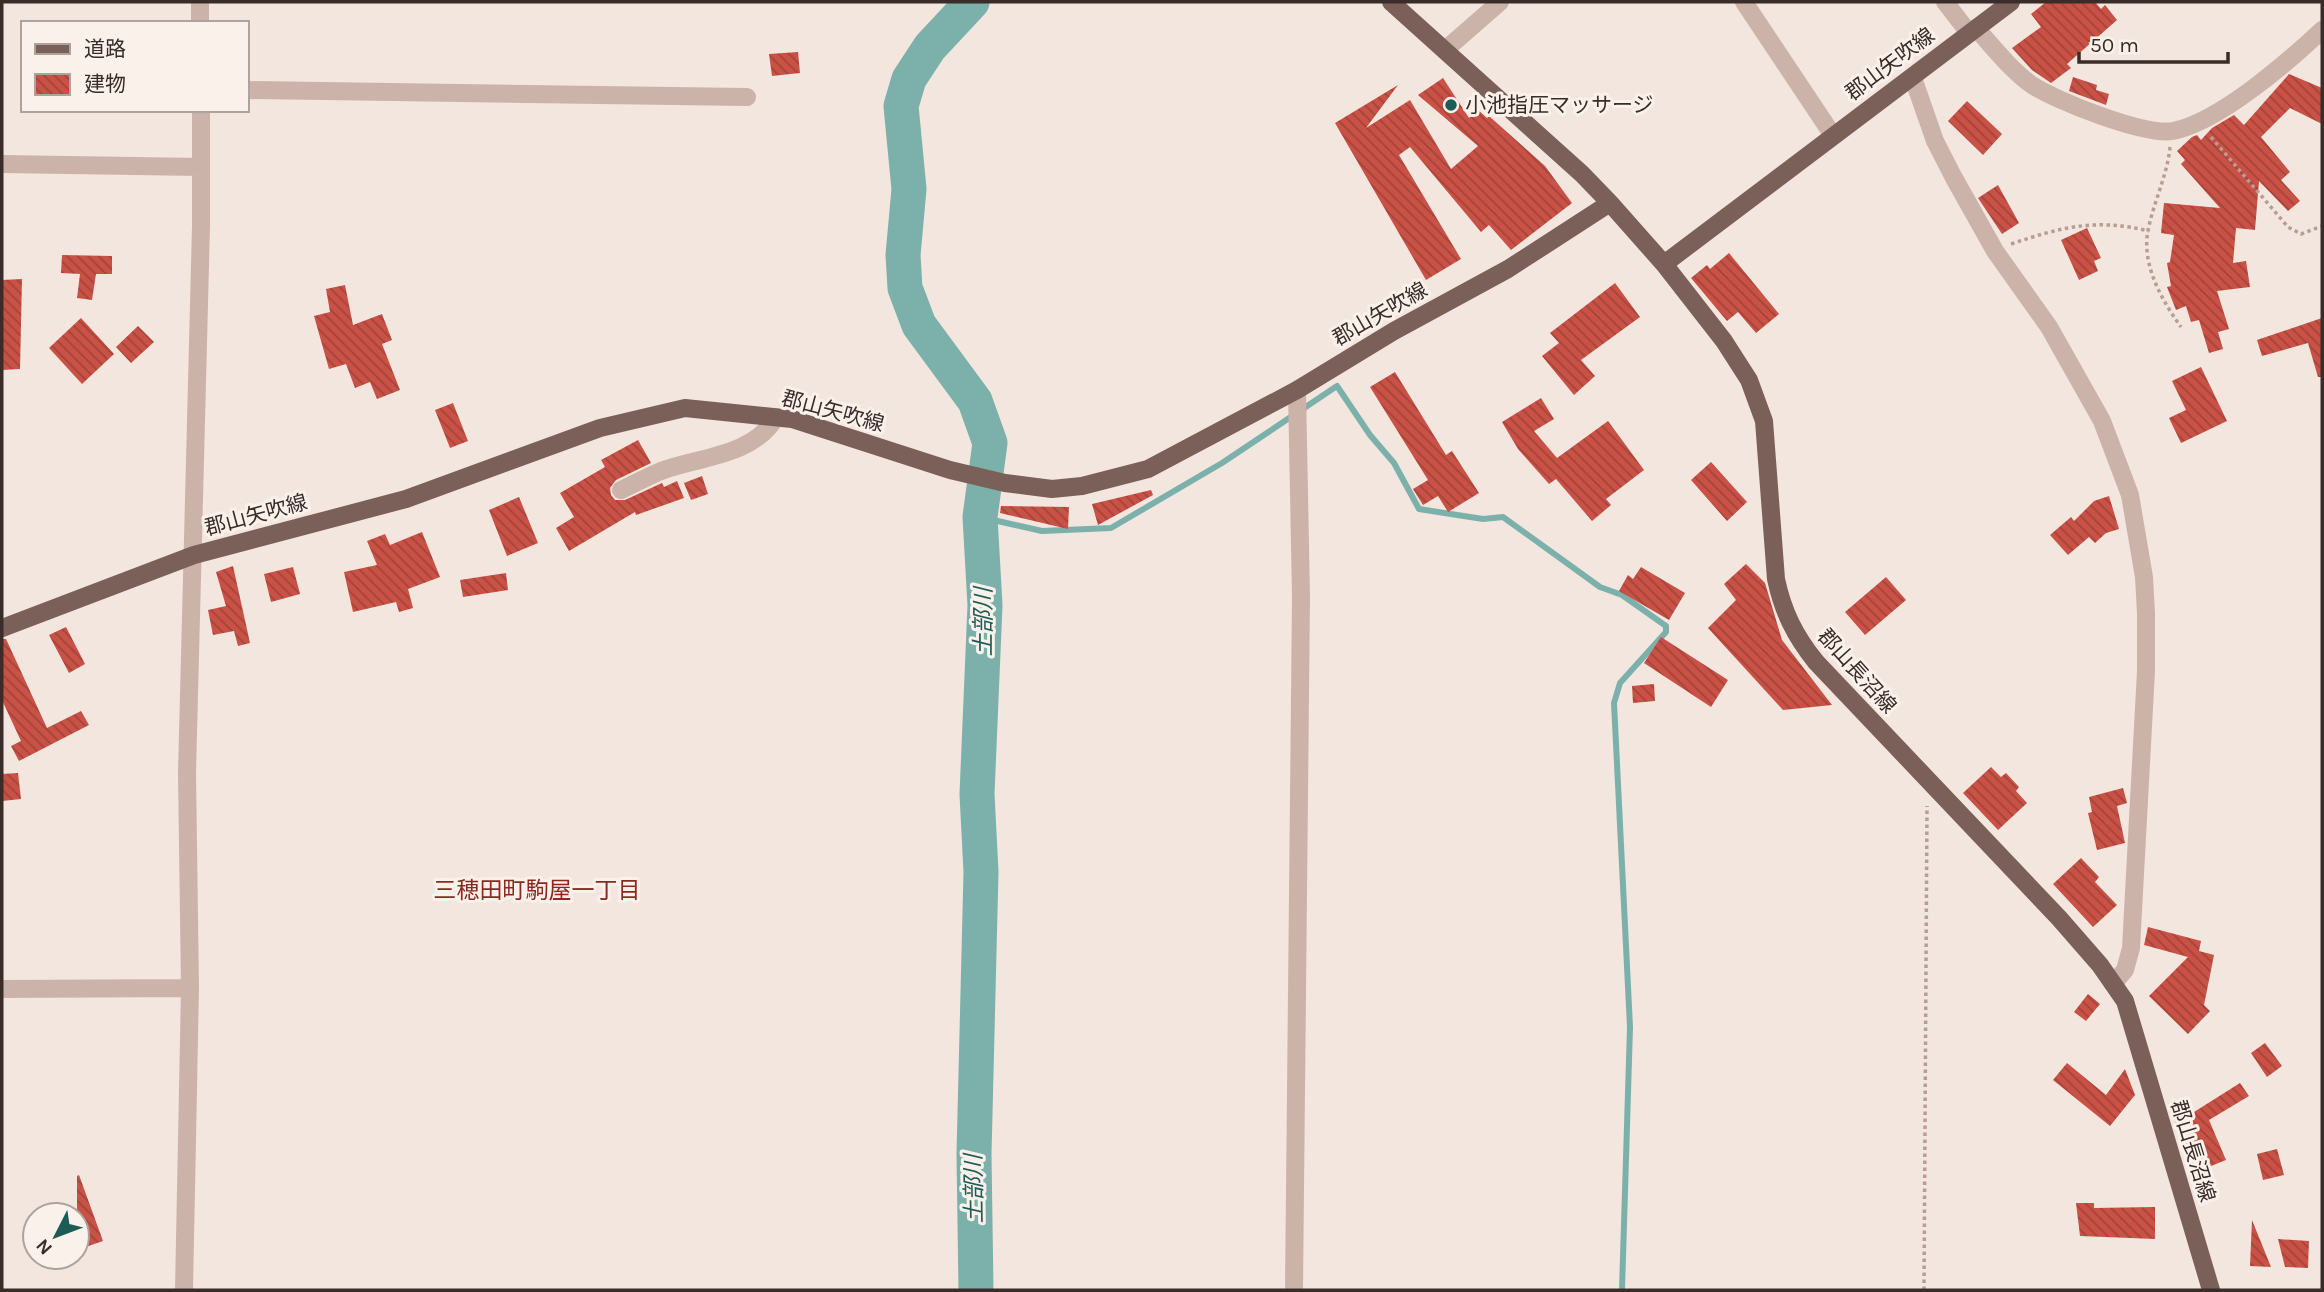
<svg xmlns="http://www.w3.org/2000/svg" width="2324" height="1292" font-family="Karla,'Noto Sans JP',sans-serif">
<defs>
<pattern id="building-back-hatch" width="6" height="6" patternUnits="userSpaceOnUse" patternTransform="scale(1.75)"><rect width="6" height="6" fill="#c95146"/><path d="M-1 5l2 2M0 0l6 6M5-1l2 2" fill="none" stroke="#a4433a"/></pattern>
</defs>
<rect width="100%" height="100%" fill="#f3e6de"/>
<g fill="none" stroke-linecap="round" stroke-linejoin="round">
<path stroke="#7cb1ab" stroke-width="6" d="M 980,517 L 1042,531 L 1111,528 L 1222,463 L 1337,386 L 1370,435 L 1394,463 L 1419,509 L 1483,519 L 1503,517 L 1600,587 L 1622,595 L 1666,626 L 1666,632 L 1620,683 L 1614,703 L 1630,1027 L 1622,1290"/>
<path stroke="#7cb1ab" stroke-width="35" d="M 972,2 L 930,47 L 909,79 L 901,106 L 909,189 L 903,255 L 905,288 L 919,325 L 975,401 L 990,443 L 980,517 L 985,605 L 977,794 L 981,872 L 974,1154 L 976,1290"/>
</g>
<path fill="url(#building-back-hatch)" d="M 2046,2 L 2095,2 L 2101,9 L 2105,5 L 2117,20 L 2067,64 L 2071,68 L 2051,83 L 2032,70 L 2012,48 L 2041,27 L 2031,14 Z
M 798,52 L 800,73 L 772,76 L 769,54 Z
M 2289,74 L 2322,88 L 2322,124 L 2290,108 L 2261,137 L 2290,172 L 2281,180 L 2300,201 L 2288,211 L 2259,181 L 2255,230 L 2236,228 L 2233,263 L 2246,261 L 2250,287 L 2217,291 L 2229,329 L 2218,332 L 2223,349 L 2209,353 L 2199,320 L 2191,322 L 2186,306 L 2176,310 L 2167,287 L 2171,286 L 2167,263 L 2170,262 L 2174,235 L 2161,233 L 2164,203 L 2220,208 L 2181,164 L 2185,160 L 2177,151 L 2192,137 L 2197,135 L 2201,140 L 2212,128 L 2234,115 L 2244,125 Z
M 2073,77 L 2097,85 L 2096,90 L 2109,94 L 2106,105 L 2069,91 Z
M 1443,78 L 1469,118 L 1477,109 L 1487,118 L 1489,116 L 1545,166 L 1572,203 L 1511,250 L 1489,225 L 1481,232 L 1410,147 L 1399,155 L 1461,259 L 1426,280 L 1335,123 L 1398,85 L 1366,128 L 1410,100 L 1451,169 L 1478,146 L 1418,95 Z
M 1967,101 L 2002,134 L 1983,155 L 1948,121 Z
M 1998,185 L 2019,223 L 2002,234 L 1978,198 Z
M 2087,228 L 2101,258 L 2094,261 L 2098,271 L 2079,280 L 2061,240 Z
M 1729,253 L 1779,314 L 1756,333 L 1738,312 L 1727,321 L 1691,278 L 1707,265 L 1710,269 Z
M 62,255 L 112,256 L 112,274 L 96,274 L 92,300 L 77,298 L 80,274 L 61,273 Z
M 22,279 L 20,369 L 2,370 L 2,280 Z
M 1615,283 L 1640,317 L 1581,360 L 1595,376 L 1574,395 L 1542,356 L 1559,343 L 1550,333 Z
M 345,285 L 353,325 L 382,314 L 392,340 L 382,344 L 400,390 L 377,399 L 370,382 L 355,388 L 346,364 L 329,369 L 314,316 L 330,312 L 326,289 Z
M 81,318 L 114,354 L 82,384 L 49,348 Z
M 2322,318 L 2322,377 L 2318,377 L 2308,343 L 2262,356 L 2257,340 Z
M 138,326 L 154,342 L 131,363 L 116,347 Z
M 2201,367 L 2227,421 L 2181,443 L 2169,418 L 2186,410 L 2172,381 Z
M 1395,372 L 1446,455 L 1452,451 L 1479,493 L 1448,512 L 1438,496 L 1423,505 L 1413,489 L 1428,480 L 1370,387 Z
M 1541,398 L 1554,419 L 1534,431 L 1557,458 L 1608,421 L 1644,470 L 1606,499 L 1611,505 L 1592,521 L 1556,479 L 1549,484 L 1518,449 L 1502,422 Z
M 453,403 L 468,441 L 450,448 L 435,410 Z
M 638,440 L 651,463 L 616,480 L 610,488 L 611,495 L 615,500 L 625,500 L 662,483 L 664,487 L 677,481 L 684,498 L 636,515 L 635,512 L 569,551 L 556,528 L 574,517 L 560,493 L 605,467 L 601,460 Z
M 1711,462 L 1747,502 L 1727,521 L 1691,480 Z
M 702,476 L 708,494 L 691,500 L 684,483 Z
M 1151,490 L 1153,495 L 1098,525 L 1092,504 Z
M 2109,496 L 2119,529 L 2106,533 L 2095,543 L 2089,537 L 2068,555 L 2050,535 L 2071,517 L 2074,521 L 2094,501 Z
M 519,497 L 538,543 L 507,556 L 489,510 Z
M 1001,506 L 1069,507 L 1068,529 L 1000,513 Z
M 422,532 L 440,577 L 408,589 L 413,608 L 399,612 L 396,602 L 353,612 L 344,572 L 377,565 L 367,541 L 385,534 L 390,545 Z
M 1746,564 L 1765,583 L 1782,640 L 1832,705 L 1783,710 L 1708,628 L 1736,600 L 1724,584 Z
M 233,566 L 250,643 L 238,646 L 234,631 L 213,635 L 208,610 L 226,606 L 216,572 Z
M 293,567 L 300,594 L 271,602 L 264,574 Z
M 1641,567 L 1685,593 L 1669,620 L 1619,591 L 1628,575 L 1633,579 Z
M 506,573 L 508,590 L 463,597 L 460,580 Z
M 1886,577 L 1906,600 L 1865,635 L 1845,612 Z
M 66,627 L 85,664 L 69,673 L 49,635 Z
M 1661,637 L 1728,680 L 1711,707 L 1644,663 Z
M 6,639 L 47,728 L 81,711 L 89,725 L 19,761 L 11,746 L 21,741 L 2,700 L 2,639 Z
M 1654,684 L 1655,701 L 1633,703 L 1632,686 Z
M 1991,767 L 2001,777 L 2006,773 L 2019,787 L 2016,791 L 2027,803 L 1998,830 L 1963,793 Z
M 18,773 L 21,799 L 2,801 L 2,774 Z
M 2123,788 L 2127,803 L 2117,806 L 2125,843 L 2097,850 L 2088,813 L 2092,812 L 2089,797 Z
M 2081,858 L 2099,877 L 2095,882 L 2117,905 L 2093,927 L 2053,884 Z
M 2148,927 L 2201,941 L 2199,951 L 2214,955 L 2204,1005 L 2210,1011 L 2188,1034 L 2149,996 L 2188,957 L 2144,945 Z
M 2088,994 L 2100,1004 L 2086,1021 L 2074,1012 Z
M 2265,1043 L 2282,1066 L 2267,1077 L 2251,1053 Z
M 2067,1063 L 2106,1095 L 2125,1069 L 2135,1095 L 2110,1126 L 2053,1080 Z
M 2240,1083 L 2249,1096 L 2209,1120 L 2226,1160 L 2196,1172 L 2173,1116 L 2192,1108 L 2194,1112 Z
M 2277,1149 L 2284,1175 L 2263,1180 L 2257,1154 Z
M 79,1175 L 103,1241 L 77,1250 L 77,1176 Z
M 2076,1203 L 2094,1203 L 2094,1208 L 2155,1207 L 2155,1239 L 2080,1236 Z
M 2252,1220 L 2271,1267 L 2250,1266 Z
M 2278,1239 L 2309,1241 L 2308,1268 L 2285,1267 Z"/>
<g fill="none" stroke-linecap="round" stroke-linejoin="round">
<path stroke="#b89d93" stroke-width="3.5" stroke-dasharray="3.5 3.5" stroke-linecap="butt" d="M 2211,137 L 2288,227 L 2301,234 L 2322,226
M 2170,147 C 2167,178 2151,207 2147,237 C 2144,269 2163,302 2181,327
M 2011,244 C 2062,227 2095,218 2149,231
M 1924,1290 L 1927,806"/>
<path stroke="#ccb3a9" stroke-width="18" d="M 200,2 L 200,23
M 1744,2 L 1832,134
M 1945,2 L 1969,33
M 1976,28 C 1993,47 2011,70 2032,85 C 2056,101 2145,136 2173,131 C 2219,122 2288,62 2322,30
M 1445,50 L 1500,2
M 1913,78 L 1935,141 L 1954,178 L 1995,251 L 2049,327 L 2102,421 L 2130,495 L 2144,577 L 2146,613 L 2146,671 L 2131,948 L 2125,970 L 2113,984
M 247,90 L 747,97
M 2,164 L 200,167
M 621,490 C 634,484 647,477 661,471 C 698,457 754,456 776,417
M 2,989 L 190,988
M 184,1290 L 190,988 L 187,773 L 201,226 L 201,110
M 1294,1290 L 1301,597 L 1297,390"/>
<path stroke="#7b605a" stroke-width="18" d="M 1391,2 L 1582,174 L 1610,203 L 1664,264 L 1724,341 L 1749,380 L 1764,421 L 1776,579 C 1783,612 1795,636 1816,662 L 2059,918 L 2100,965 L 2125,1001 L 2211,1290
M 1664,264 L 2011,2
M 2,628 L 194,555 L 406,499 L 600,428 L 685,408 L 792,419 L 950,470 L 1005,483 L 1052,489 L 1082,486 L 1148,469 L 1297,390 L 1394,331 L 1508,269 L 1610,203"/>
</g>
<circle fill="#1d5c56" stroke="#fbf1eb" stroke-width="2.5" cx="1451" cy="105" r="7"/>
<g text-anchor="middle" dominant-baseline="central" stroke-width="6" stroke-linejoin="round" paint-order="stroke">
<g font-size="21" fill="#392c29" stroke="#fbf1eb">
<text transform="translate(1890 64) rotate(-37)">郡山矢吹線</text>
<text transform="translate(1380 314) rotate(-30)">郡山矢吹線</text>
<text transform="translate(833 411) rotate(15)">郡山矢吹線</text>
<text transform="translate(256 515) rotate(-15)">郡山矢吹線</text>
<text transform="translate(1857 671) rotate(48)">郡山長沼線</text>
<text transform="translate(2193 1151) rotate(73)">郡山長沼線</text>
</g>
<g font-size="21" fill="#392c29" stroke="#fbf1eb" text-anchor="start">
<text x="1465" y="105">小池指圧マッサージ</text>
</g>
<g font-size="23" font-style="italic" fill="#1d5c56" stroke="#fbf1eb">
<text transform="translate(983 622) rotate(-90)">土部川</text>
<text transform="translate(974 1189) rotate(-91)">土部川</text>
</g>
<g font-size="23" fill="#8b2820" stroke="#fbf1eb">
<text x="537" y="890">三穂田町駒屋一丁目</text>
</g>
</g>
<rect width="2324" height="1292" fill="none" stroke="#392c29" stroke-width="7"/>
<rect x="21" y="21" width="228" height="91" fill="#fbf1eb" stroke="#ada29d" stroke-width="2"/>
<rect x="35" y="44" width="35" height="10" fill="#7b605a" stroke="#ada29d" stroke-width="2"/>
<text x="84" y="56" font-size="21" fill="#392c29">道路</text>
<rect x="35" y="74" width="35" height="21" fill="url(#building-back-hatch)" stroke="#ada29d" stroke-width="2"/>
<text x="84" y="91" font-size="21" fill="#392c29">建物</text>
<g transform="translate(56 1236) rotate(228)"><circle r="33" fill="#fbf1eb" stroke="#ada29d" stroke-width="2"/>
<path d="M0-5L12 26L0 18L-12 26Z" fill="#1d5c56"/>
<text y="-10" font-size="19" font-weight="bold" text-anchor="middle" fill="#392c29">N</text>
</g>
<path d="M2079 52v10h149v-10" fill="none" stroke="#392c29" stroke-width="3.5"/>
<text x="2090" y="52" font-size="21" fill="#392c29" stroke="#fbf1eb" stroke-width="5" paint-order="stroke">50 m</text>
</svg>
